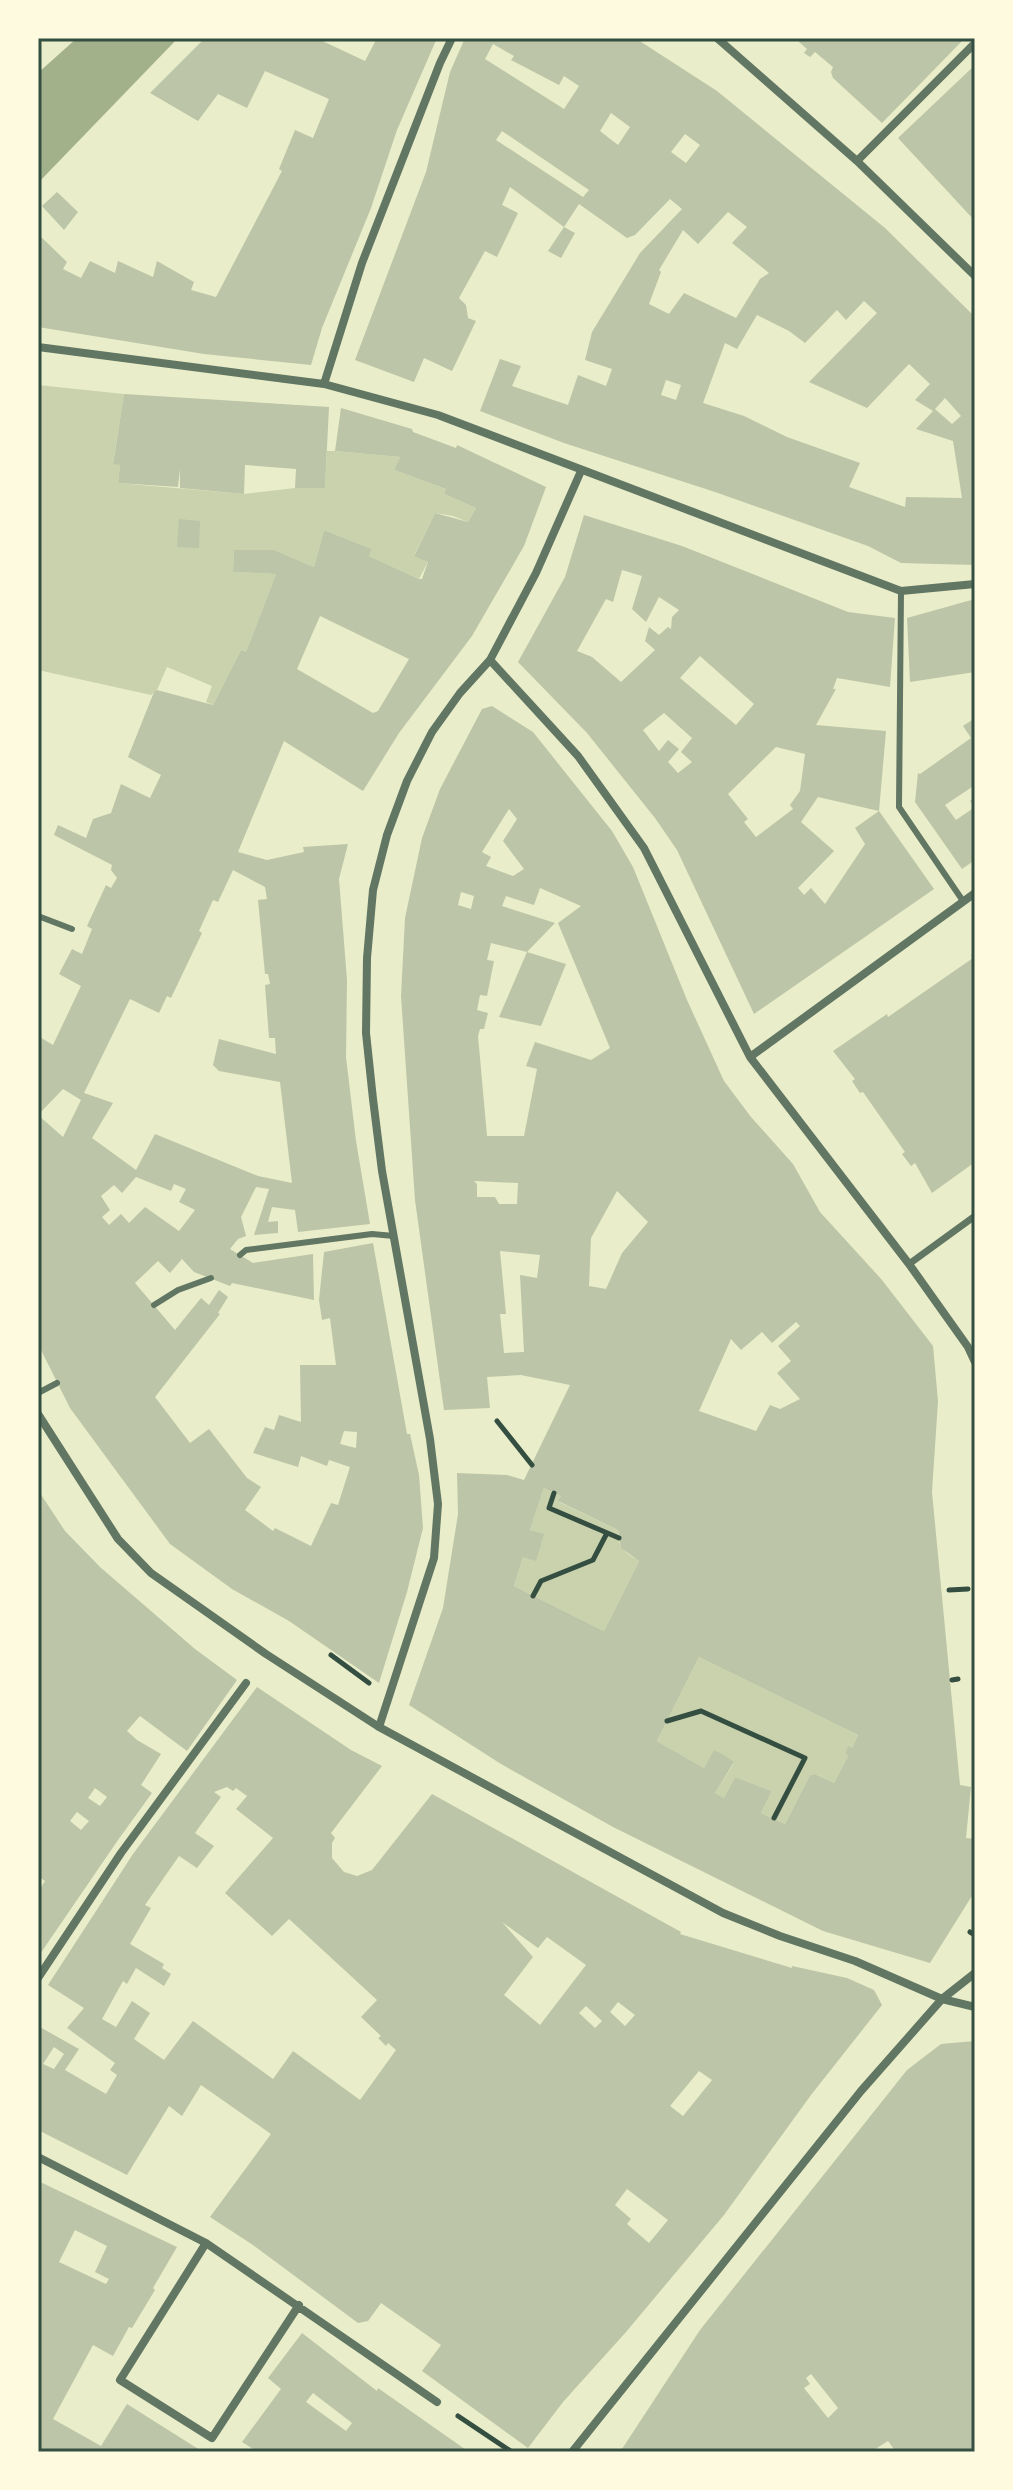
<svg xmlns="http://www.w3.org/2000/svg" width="1013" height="2490" font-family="'Golos Text',sans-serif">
<rect width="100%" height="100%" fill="#e9edc9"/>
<path fill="#cad2ad" d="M 38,385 L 124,394 L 113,463 L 120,465 L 118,483 L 244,494 L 295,488 L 325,488 L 327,451 L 335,451 L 400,457 L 394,470 L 446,489 L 444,494 L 476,508 L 468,522 L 453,516 L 435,513 L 414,555 L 428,562 L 419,579 L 369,556 L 372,549 L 324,530 L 314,567 L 274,550 L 234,550 L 233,572 L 276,574 L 246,652 L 241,650 L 213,705 L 206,702 L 212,686 L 167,667 L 157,690 L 151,695 L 38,670 Z
M 544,1488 L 561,1496 L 559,1502 L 618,1530 C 618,1548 624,1552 639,1561 L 604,1631 L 514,1586 L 523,1557 L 543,1535 L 530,1530 Z
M 699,1657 L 858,1735 L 852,1748 L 848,1747 L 845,1754 L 848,1756 L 834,1783 L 815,1774 L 810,1775 L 785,1824 L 761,1813 L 772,1791 L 735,1777 L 724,1798 L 715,1793 L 734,1763 L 715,1751 L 704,1768 L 657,1741 Z"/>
<path fill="#a3b18a" d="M 77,38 L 178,38 L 38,183 L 38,73 Z"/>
<path fill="#bcc5a7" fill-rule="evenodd" d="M 205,38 L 316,38 L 365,61 L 377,38 L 437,38 L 397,130 L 371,208 L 322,328 L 311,365 L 204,354 L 38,327 L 38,234 L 67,262 L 63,269 L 81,278 L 90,261 L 115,273 L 118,261 L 153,277 L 157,261 L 194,282 L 191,290 L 216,297 L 282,171 L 279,169 L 295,130 L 313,138 L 329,99 L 265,71 L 247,108 L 218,94 L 198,121 L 150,93 Z
M 465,38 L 635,38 L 717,91 L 885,228 L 975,317 L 975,565 L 901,563 L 868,546 L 715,492 L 564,443 L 480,411 L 500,359 L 521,366 L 512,386 L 568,405 L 578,375 L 606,386 L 612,369 L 585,360 L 592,332 L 640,253 L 682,209 L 670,199 L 635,235 L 627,238 L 579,204 L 564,227 L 510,187 L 502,205 L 518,213 L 497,257 L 485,251 L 459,298 L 466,305 L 468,318 L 476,321 L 452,371 L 424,358 L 414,382 L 355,360 L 426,172 L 450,72 ZM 493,44 L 514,56 L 511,60 L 559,85 L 564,76 L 579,86 L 564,109 L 485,59 ZM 611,113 L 630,127 L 618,145 L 600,131 ZM 502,131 L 589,190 L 583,197 L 496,140 ZM 685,134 L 700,145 L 686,163 L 671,152 ZM 728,212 L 747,227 L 732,243 L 769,273 L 760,279 L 736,318 L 684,293 L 669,314 L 649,304 L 661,272 L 659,270 L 683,230 L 698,244 ZM 864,301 L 877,313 L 809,382 L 867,408 L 909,364 L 930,384 L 915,400 L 933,411 L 916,429 L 953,441 L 962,498 L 906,497 L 905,507 L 849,487 L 860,463 L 787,437 L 744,416 L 703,403 L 725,343 L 737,349 L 757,315 L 789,331 L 805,343 L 837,310 L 846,320 ZM 666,380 L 681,385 L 676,400 L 661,395 ZM 945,398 L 961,416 L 952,424 L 935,409 Z
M 798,38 L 965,38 L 882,123 L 833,78 L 831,72 L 833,67 L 815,52 L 810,57 L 804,53 L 807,49 L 799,42 Z
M 975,65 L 975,221 L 898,138 Z
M 57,192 L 78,212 L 64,230 L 42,206 Z
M 564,227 L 575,233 L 561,258 L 548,251 Z
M 124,394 L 329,407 L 325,488 L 295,488 L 296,469 L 245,465 L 244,494 L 180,488 L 180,469 L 178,487 L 118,483 L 120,465 L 113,464 Z
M 341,408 L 412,429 L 413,432 L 456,448 L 457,445 L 546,487 L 524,546 L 472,636 L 399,733 L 363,791 L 284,741 L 238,852 L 267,860 L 304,852 L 303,847 L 348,844 L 339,879 L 347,980 L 346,1057 L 356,1141 L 370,1224 L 298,1232 L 295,1210 L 272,1207 L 268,1222 L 278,1221 L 278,1233 L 254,1235 L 269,1189 L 256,1187 L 241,1217 L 246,1236 L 238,1239 L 230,1249 L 253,1263 L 313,1254 L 314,1300 L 232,1283 L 230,1286 L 194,1272 L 182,1259 L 170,1273 L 158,1261 L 135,1283 L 175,1330 L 201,1298 L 209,1305 L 219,1290 L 228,1297 L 218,1313 L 220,1314 L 155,1397 L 190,1443 L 209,1429 L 247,1478 L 261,1487 L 245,1510 L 273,1531 L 275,1528 L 311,1546 L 331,1503 L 338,1505 L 350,1467 L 329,1460 L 327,1466 L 301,1456 L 298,1467 L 253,1453 L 265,1427 L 274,1430 L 279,1415 L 301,1422 L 300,1365 L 336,1365 L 330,1318 L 322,1320 L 319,1300 L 324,1252 L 373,1243 L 407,1434 L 410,1434 L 419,1475 L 423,1528 L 407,1592 L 379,1683 L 289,1621 L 232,1589 L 170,1544 L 70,1408 L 38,1344 L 38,1036 L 53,1045 L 81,986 L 59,974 L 72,949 L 82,954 L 92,929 L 87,926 L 106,885 L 111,888 L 117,878 L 111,870 L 112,865 L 54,835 L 58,825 L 86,838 L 93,819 L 111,813 L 121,784 L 150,798 L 161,775 L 128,757 L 154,692 L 157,690 L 213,705 L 241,650 L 246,652 L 276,574 L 233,572 L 234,550 L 274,550 L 314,567 L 324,530 L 372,549 L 369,556 L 419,579 L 422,579 L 428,562 L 414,556 L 435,513 L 468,522 L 476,508 L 444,494 L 446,489 L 394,470 L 400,457 L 335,451 ZM 320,616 L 409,659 L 378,711 L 373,713 L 297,669 ZM 233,870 L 265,887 L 267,899 L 258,900 L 265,974 L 268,974 L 270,984 L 265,985 L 269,1038 L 275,1038 L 276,1054 L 219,1039 L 213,1065 L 219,1071 L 280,1082 L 292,1183 L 258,1176 L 155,1134 L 136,1170 L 92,1138 L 113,1103 L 84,1093 L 130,999 L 159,1013 L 167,996 L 171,998 L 202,933 L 199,931 L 213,900 L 218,902 ZM 63,1089 L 81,1100 L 63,1137 L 38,1115 ZM 136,1177 L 171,1191 L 174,1184 L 186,1189 L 179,1202 L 195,1210 L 179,1231 L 145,1207 L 129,1223 L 121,1214 L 109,1225 L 102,1217 L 110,1210 L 101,1196 L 114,1185 L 122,1193 ZM 344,1431 L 357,1432 L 356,1448 L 340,1444 Z
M 584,515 L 682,546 L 848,612 L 895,618 L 890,687 L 837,678 L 833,689 L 836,689 L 816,725 L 886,731 L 879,811 L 818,797 L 801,822 L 834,851 L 798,888 L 804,895 L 811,888 L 825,904 L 865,844 L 855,828 L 879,811 L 934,889 L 754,1014 L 677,850 L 655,818 L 587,733 L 518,662 L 565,577 ZM 622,570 L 642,576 L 632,609 L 646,622 L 659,597 L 679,610 L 672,617 L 671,629 L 668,627 L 659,635 L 649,627 L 645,641 L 655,650 L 621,682 L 592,657 L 577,651 L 606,599 L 613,602 ZM 700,656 L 754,704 L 736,725 L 680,678 ZM 664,713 L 692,738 L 681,752 L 692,762 L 678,773 L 668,762 L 679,749 L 668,740 L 659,751 L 643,730 ZM 776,747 L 805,754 L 800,791 L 790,805 L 793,809 L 756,837 L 744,822 L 748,819 L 728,794 Z
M 179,519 L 200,521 L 199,548 L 177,547 Z
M 975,599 L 975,672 L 910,682 L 907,618 Z
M 492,706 L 533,732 L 612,831 L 633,867 L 687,1000 L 724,1081 L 751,1117 L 793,1164 L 820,1212 L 882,1280 L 933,1346 L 938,1401 L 932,1492 L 960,1785 L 971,1787 L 966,1838 L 975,1839 L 975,1891 L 930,1963 L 823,1931 L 736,1888 L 613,1827 L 501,1764 L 409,1705 L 443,1608 L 458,1514 L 457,1473 L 507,1475 L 524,1480 L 570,1385 L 521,1375 L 487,1377 L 490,1408 L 444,1410 L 415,1200 L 401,996 L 405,918 L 422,838 L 440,789 L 482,709 ZM 509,809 L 517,819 L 503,841 L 524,869 L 513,876 L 486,866 L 491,857 L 482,852 ZM 540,888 L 581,906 L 558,923 L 610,1048 L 591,1060 L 535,1042 L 526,1066 L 537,1069 L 524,1136 L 487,1136 L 478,1036 L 480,1029 L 484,1029 L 488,1013 L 477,1010 L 480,995 L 487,996 L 494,961 L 487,960 L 491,943 L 527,952 L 555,923 L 502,906 L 506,896 L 534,905 ZM 461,892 L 474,896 L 471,909 L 458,905 ZM 474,1181 L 518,1183 L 517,1204 L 499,1204 L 495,1197 L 477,1197 L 477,1184 ZM 617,1191 L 648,1222 L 622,1253 L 606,1289 L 589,1286 L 591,1238 ZM 500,1251 L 540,1255 L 537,1278 L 520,1275 L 524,1352 L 504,1353 L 500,1314 L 506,1314 ZM 796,1322 L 800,1326 L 778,1346 L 791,1361 L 777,1373 L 800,1399 L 780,1409 L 770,1405 L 756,1431 L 699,1411 L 731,1339 L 741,1350 L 762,1332 L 772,1343 ZM 544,1488 L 561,1496 L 558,1501 L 618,1530 L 621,1548 L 639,1561 L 604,1631 L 514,1586 L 523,1557 L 536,1561 L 544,1534 L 530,1530 ZM 699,1657 L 858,1735 L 852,1748 L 848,1746 L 845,1754 L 848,1756 L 834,1783 L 815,1774 L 810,1775 L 785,1824 L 761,1813 L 772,1791 L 735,1777 L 724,1798 L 715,1793 L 734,1762 L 724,1755 L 714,1750 L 704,1768 L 657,1741 Z
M 975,718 L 975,785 L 945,805 L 956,820 L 975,807 L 970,801 L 975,797 L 975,860 L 962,869 L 915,802 L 918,773 L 920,774 L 971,738 L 963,726 Z
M 527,952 L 566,964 L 541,1026 L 499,1017 Z
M 975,952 L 975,1162 L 932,1193 L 915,1163 L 911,1166 L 902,1154 L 905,1152 L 863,1092 L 860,1093 L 852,1081 L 855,1079 L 833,1051 L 887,1014 L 888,1017 L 973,958 L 971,955 Z
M 38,1490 L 65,1531 L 100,1567 L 195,1649 L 237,1680 L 187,1751 L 140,1716 L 127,1731 L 137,1740 L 161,1754 L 141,1785 L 152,1793 L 118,1840 L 38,1957 L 38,1892 L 45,1881 L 38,1876 ZM 95,1788 L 107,1797 L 100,1806 L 88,1798 ZM 77,1812 L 89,1821 L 81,1830 L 70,1821 Z
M 257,1687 L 351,1750 L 382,1766 L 331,1833 L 335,1838 L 332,1843 L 332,1858 L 344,1872 L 357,1876 L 372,1870 L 432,1794 L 681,1932 L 680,1934 L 792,1968 L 792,1966 L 847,1978 L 874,1990 L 882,2005 L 811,2095 L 724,2215 L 626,2332 L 563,2402 L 528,2448 L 422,2371 L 441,2345 L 381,2303 L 368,2321 L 358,2323 L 253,2245 L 210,2217 L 271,2134 L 201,2085 L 182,2116 L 169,2106 L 127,2175 L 38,2130 L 38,2026 L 79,2049 L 65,2070 L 106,2094 L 117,2075 L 110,2070 L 115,2063 L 67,2028 L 84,2008 L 48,1985 L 133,1854 ZM 227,1787 L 233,1791 L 236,1788 L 247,1796 L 236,1809 L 273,1838 L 225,1893 L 272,1936 L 289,1919 L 377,2000 L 361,2017 L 381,2036 L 378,2038 L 386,2046 L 388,2043 L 396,2050 L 360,2100 L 293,2051 L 273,2079 L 193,2021 L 164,2060 L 134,2039 L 150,2013 L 132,2001 L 116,2027 L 102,2019 L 123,1981 L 127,1984 L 136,1968 L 164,1986 L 171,1974 L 162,1968 L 164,1964 L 130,1944 L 151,1908 L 145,1905 L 179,1856 L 197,1868 L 214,1846 L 195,1833 L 221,1797 L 214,1792 ZM 502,1922 L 538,1948 L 547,1937 L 586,1965 L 540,2025 L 504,1995 L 533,1957 ZM 618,2002 L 635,2015 L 625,2026 L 610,2012 ZM 586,2006 L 602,2021 L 595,2028 L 579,2013 ZM 54,2047 L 64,2054 L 54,2069 L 43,2064 ZM 699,2071 L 712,2080 L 683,2116 L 670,2106 ZM 627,2189 L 668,2220 L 649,2243 L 627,2224 L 631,2219 L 615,2205 Z
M 975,2041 L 975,2452 L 896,2452 L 888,2441 L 874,2450 L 875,2452 L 620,2452 L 700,2330 L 907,2070 L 941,2044 ZM 811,2374 L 838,2408 L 828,2418 L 804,2388 L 810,2384 L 806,2378 Z
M 38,2181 L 177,2247 L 153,2288 L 155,2290 L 132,2328 L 129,2327 L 113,2356 L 93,2345 L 53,2419 L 101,2446 L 127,2404 L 203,2452 L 38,2452 ZM 75,2230 L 107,2246 L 95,2272 L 109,2279 L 106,2284 L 59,2262 Z
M 302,2333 L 377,2391 L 378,2388 L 469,2452 L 258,2452 L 242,2442 L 281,2389 L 268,2378 ZM 313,2393 L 352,2423 L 346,2431 L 306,2402 Z"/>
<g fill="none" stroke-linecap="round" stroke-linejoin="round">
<path stroke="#344e41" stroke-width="5" d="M 497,1421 L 532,1465
M 554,1493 L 549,1508 L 619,1538
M 949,1590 L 968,1589
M 533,1596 L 541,1581 L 593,1560 L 607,1533
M 331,1655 L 369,1683
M 952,1680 L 958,1679
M 667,1721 L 701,1711 L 805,1758 L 774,1818
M 970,1932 L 975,1935
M 458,2416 L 512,2452"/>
<path stroke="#617663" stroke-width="6" d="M 901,591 L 899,807 L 963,901
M 38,916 L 72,929
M 240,1255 L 246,1250 L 372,1234 L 394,1236
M 154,1305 L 178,1290 L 211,1278
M 38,1393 L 57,1383"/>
<path stroke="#617663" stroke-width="7" d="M 909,1264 L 975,1216"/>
<path stroke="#617663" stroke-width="8" d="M 717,38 L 857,161 L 975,276
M 857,161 L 975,43
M 38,347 L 324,384 L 438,415 L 901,591 L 975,584
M 324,384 L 362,263 L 440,63 L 452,38
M 490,660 L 578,756 L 644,848 L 750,1057 L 909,1264 L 968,1347 L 975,1362
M 750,1057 L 975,893
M 38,1414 L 118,1539 L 151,1573 L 266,1654 L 379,1727 L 723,1913 L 780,1936 L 855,1961 L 942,1999 L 975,2007
M 379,1727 L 434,1558 L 438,1504 L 430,1439 L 382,1171 L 373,1099 L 366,1033 L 367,958 L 373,890 L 387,835 L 407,781 L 432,732 L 460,693 L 490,660 L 536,573 L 581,471
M 38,1978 L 121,1853 L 246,1683
M 38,2157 L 206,2243 L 437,2402
M 206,2243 L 120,2380 L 212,2438 L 299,2305
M 572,2452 L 861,2091 L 942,1999 L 975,1973"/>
</g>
<rect width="1013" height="2490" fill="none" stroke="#fefae0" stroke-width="80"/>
<rect x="40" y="40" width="933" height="2410" fill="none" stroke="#344e41" stroke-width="3"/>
</svg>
